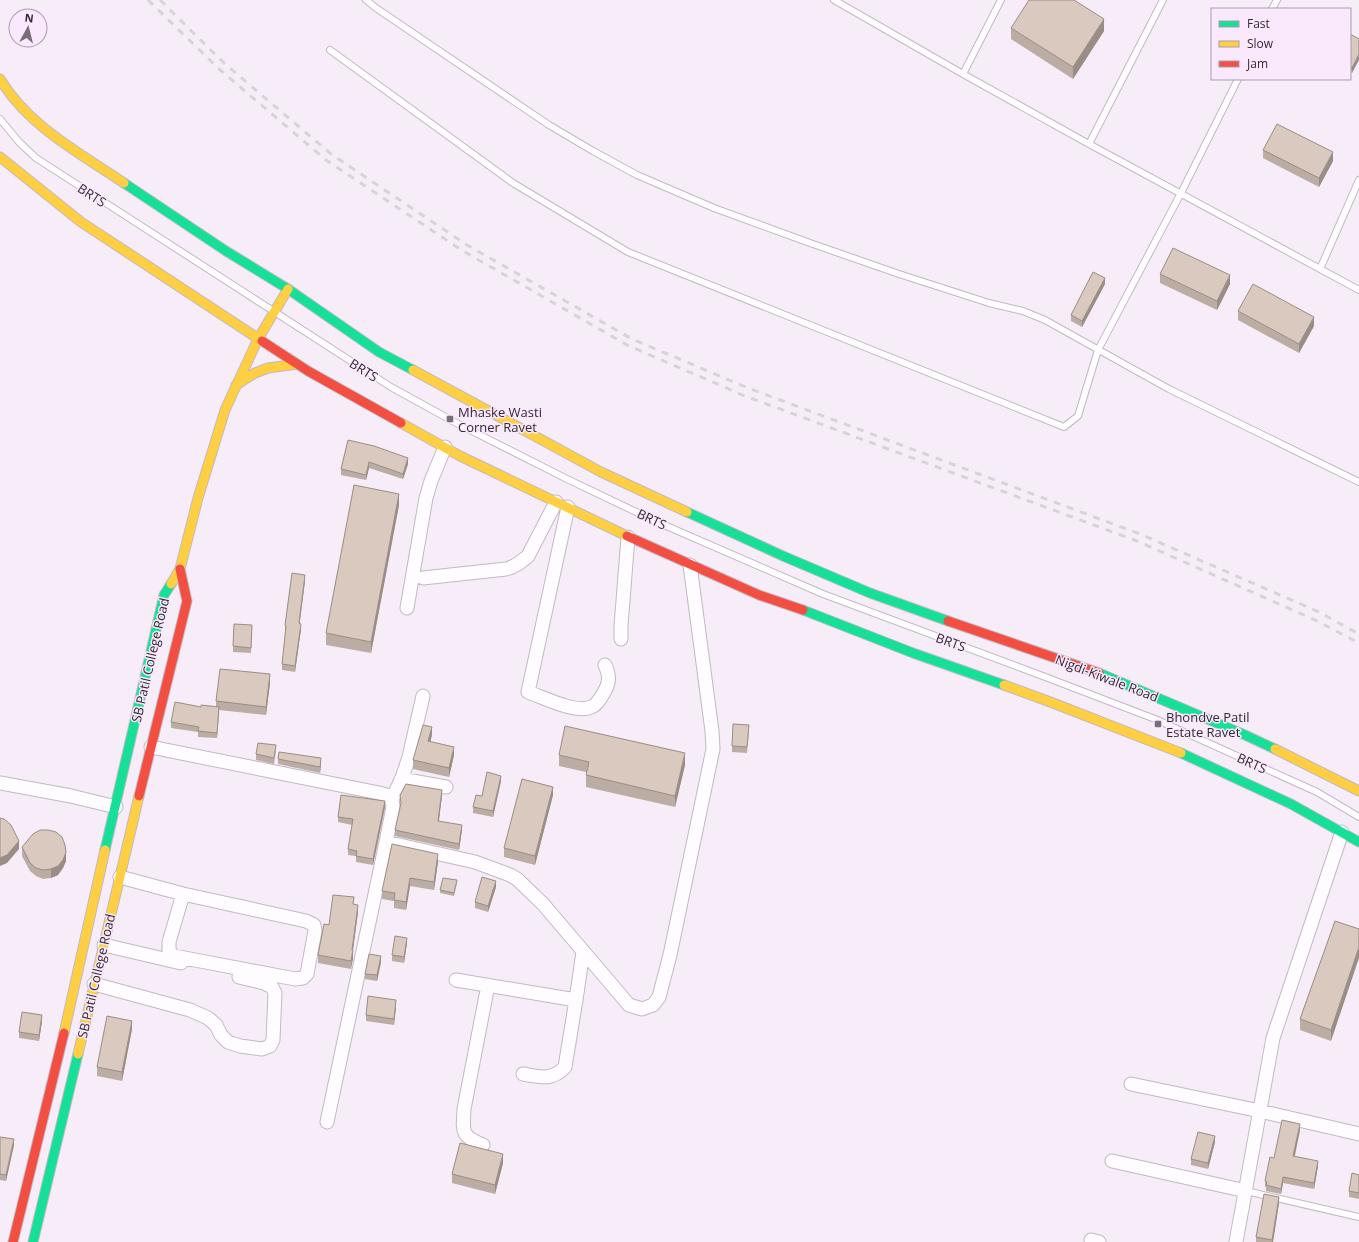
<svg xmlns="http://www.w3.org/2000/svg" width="1359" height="1242" font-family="'Open Sans',sans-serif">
<rect width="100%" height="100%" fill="#f6edf8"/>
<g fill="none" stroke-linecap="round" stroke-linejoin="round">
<defs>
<path id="lane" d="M 366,0 L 376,8 L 549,125 L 593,151 L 637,175 L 714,208 L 810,243 L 899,274 L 989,303 L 1023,311 L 1045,320 L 1169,389 L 1359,482
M 834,0 L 963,74 L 1089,144 L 1359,290
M 1272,9 L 1277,0
M 330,50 L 513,183 L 628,252 L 1064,427 L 1078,416 L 1098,350 L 1181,193 L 1238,79
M 963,74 L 1001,0
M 0,119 L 19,142 L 36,158 L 391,387 L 460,425 L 567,479 L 655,521 L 823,594 L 1048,678 L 1155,719 L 1317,792 L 1359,817
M 1089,144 L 1163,0
M 1320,269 L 1359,180
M 1246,1191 L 1359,1217"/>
<path id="street" d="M 568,507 L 528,692 C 543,697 576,714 591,707 C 597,705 600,699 603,694 C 610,683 610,676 605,665
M 423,578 L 506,569 C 515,567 521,562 528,556 L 556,502
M 407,608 L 426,498 L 431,481 L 445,447
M 621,639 L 621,626 L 628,537
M 151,747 L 379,793 L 386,795 L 392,799 L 393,807 L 386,842 L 327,1122
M 401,779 L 446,787
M 0,783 L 71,796 L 116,807
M 392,799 L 402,778 L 409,757 L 423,696
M 386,842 L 475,862 L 510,875 L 517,879 L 543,904 L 629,1005 L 642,1009 L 653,1005 L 659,997 L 670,955 L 713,749 L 712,731 L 690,565
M 120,877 L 183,894 L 306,921 L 314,925 L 315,931 L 307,974 L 303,978 L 295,979 L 174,956 L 169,951 L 169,942 L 183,894
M 104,945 L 181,963
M 456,980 L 576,1000
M 94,984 L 190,1010 L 208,1018 L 216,1025 L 221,1035 L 228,1042 L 240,1046 L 262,1049 L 270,1046 L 273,1040 L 275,993 L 272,987 L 264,983 L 239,977
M 523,1074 C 540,1077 552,1081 565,1067 L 576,1000 L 583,952
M 1131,1084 L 1260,1111 L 1359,1134
M 483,1145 C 460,1136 463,1131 464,1109 L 488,985
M 1112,1161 L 1246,1191
M 1091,1240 L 1099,1242
M 1236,1242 L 1273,1038 L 1342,832"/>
<path id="fast" d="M 124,183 L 226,251 L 288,289 L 379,352 L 413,370
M 687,512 L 783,556 L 870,593 L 948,621
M 803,610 L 913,653 L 1004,685
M 1099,673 L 1245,735 L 1275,749
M 1181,753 L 1291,804 L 1359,842
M 105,850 L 164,595 L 171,584
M 33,1242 L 78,1054"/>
<path id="slow" d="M 0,79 C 28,126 80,153 124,183
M 0,157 L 81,222 L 262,341
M 413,370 L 601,472 L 687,512
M 236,385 L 255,373 L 268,368 L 297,364
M 401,423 L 460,456 L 627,536
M 171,584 L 180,569 L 198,498 L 225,410 L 258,339 L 288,289
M 1004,685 L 1053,703 L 1181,753
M 1275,749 L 1359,791
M 64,1033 L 105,850
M 78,1054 L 139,796"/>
<path id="jam" d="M 262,341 L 308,371 L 401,423
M 627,536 L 759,595 L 803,610
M 948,621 L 1099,673
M 139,796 L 187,601 L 180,569
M 13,1242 L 64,1033"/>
</defs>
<use href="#lane" stroke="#c1b9c3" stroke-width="8"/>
<use href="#street" stroke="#c1b9c3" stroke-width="15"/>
<use href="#fast" stroke="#c1b9c3" stroke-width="11"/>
<use href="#slow" stroke="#c1b9c3" stroke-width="11"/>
<use href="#jam" stroke="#c1b9c3" stroke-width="11"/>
<use href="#lane" stroke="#fefcfe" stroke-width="6"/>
<use href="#street" stroke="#fefcfe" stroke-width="13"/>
<use href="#fast" stroke="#16e098" stroke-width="9"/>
<use href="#slow" stroke="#ffcf43" stroke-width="9"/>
<use href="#jam" stroke="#f24e42" stroke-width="9"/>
<path stroke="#d7d4d8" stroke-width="3" stroke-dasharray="7 7" stroke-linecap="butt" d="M 148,0 L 219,69 L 326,160 L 463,251 L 629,346 L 745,396 L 1137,541 L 1315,620 L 1359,643
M 160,0 L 224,63 L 331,154 L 467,245 L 632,339 L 748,388 L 1140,534 L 1319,612 L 1359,634"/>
</g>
<path fill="#bbada3" d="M 1011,28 L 1104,31 L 1073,79 L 1011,39 Z
M 1350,34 L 1359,39 L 1352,73 L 1350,72 Z
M 1263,150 L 1333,161 L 1319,187 L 1263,158 Z
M 1160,274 L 1230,284 L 1217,310 L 1160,283 Z
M 1105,284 L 1082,327 L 1071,321 L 1071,315 Z
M 1238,311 L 1314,326 L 1299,353 L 1238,320 Z
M 348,440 L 408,464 L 403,479 L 369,468 L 366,480 L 341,475 L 341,469 Z
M 399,505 L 371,653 L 326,645 L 326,633 Z
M 305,581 L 299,623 L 301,629 L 295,672 L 282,670 L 282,664 L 286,631 L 285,631 L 285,625 Z
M 252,631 L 251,653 L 233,652 L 233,646 Z
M 270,683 L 266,715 L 219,710 L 217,738 L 198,737 L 198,732 L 171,728 L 171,722 L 216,706 L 216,701 Z
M 749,731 L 747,753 L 732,752 L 732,746 Z
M 432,735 L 430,742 L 454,755 L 449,777 L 413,769 L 413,760 Z
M 276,750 L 274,764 L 256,760 L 256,754 Z
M 559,755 L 685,765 L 675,807 L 586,787 L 586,772 L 559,766 Z
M 278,759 L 321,764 L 320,773 L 278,764 Z
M 501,781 L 493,817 L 473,813 L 473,807 L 482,796 Z
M 400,795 L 442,795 L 439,821 L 462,830 L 459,850 L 395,836 L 395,830 L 401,804 Z
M 553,795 L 535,865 L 504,857 L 504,848 Z
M 385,807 L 373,865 L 356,862 L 356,856 L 348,855 L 348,849 L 352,825 L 338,822 L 338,817 Z
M 22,847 L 66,861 L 63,868 L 58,875 L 51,878 L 43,879 L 36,876 L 30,871 L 22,856 Z
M 438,862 L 434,890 L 410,886 L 406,910 L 394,908 L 394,901 L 382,899 L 382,891 Z
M 457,883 L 454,896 L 440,893 L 440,890 Z
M 496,887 L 488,912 L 475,908 L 475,902 Z
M 354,904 L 358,912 L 353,950 L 353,958 L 351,969 L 318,963 L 318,955 L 329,925 Z
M 1335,921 L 1331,1041 L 1300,1030 L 1300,1019 Z
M 407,943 L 404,963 L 392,961 L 392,955 Z
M 381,962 L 377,981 L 365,979 L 365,974 Z
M 396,1006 L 394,1025 L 366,1021 L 366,1015 Z
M 42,1021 L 39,1041 L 19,1038 L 19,1032 Z
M 132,1029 L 122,1081 L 97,1076 L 97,1067 Z
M 1300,1130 L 1295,1156 L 1318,1166 L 1314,1189 L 1283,1183 L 1281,1194 L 1266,1191 L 1266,1187 L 1265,1187 L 1265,1181 L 1274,1158 Z
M 0,1139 L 14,1145 L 6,1181 L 0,1180 Z
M 1215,1142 L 1208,1169 L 1191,1165 L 1191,1159 Z
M 503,1163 L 495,1194 L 452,1183 L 452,1174 Z
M 1359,1175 L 1359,1199 L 1349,1197 L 1349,1191 Z
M 1279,1203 L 1273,1242 L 1256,1242 L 1256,1237 Z"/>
<path fill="#998d85" d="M 1104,19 L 1104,31 L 1073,79 L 1073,67 Z
M 1359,54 L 1359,60 L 1352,73 L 1352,68 Z
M 1333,152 L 1333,161 L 1319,187 L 1319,178 Z
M 1230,275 L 1230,284 L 1217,310 L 1217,301 Z
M 1105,278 L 1105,284 L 1082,327 L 1082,321 Z
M 1314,317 L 1314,326 L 1299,353 L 1299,344 Z
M 408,458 L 408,464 L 403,479 L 403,474 Z
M 369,462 L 369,468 L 366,480 L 366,475 Z
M 399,494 L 399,505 L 371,653 L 371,642 Z
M 305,575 L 305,581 L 299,629 L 299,623 Z
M 301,624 L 301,629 L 295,672 L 295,666 Z
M 270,674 L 270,683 L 266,715 L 266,707 Z
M 219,707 L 219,712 L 217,738 L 217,733 Z
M 432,727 L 432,735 L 428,750 L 428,741 Z
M 454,747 L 454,755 L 449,777 L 449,768 Z
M 685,753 L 685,765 L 675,807 L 675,796 Z
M 321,758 L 321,764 L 320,773 L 320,767 Z
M 501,776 L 501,781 L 493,817 L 493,811 Z
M 553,787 L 553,795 L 535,865 L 535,856 Z
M 442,790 L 442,795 L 438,827 L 438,821 Z
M 385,801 L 385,807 L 373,865 L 373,859 Z
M 462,825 L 462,830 L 459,850 L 459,844 Z
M 19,841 L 19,849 L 7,863 L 0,866 L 0,858 Z
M 66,852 L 66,861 L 63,868 L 58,875 L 51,878 L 51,869 Z
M 438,854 L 438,862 L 434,890 L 434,882 Z
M 410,878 L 410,886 L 406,910 L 406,902 Z
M 496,881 L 496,887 L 488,912 L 488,906 Z
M 358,905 L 358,912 L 352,957 L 353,950 L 353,958 L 351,969 L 352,950 Z
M 407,938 L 407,943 L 404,963 L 404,957 Z
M 1359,947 L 1359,958 L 1331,1041 L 1331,1030 Z
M 381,956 L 381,962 L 377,981 L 377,975 Z
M 396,1000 L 396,1006 L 394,1025 L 394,1019 Z
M 42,1015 L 42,1021 L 39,1041 L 39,1035 Z
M 132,1021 L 132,1029 L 122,1081 L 122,1072 Z
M 1300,1124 L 1300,1130 L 1293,1162 L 1293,1156 Z
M 1215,1136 L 1215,1142 L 1208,1169 L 1208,1163 Z
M 14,1139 L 14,1145 L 6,1181 L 6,1175 Z
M 503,1154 L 503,1163 L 495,1194 L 495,1185 Z
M 1318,1161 L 1318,1166 L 1314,1189 L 1314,1183 Z
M 1283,1177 L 1283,1183 L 1281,1194 L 1281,1189 Z
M 1279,1197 L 1279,1203 L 1273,1242 L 1272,1242 Z"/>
<path fill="#dac9be" stroke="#998d85" d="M 1029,0 L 1074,0 L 1104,19 L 1073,67 L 1011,28 Z
M 1350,34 L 1359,39 L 1359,54 L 1352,68 L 1350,66 Z
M 1277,124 L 1333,152 L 1319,178 L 1263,150 Z
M 1173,248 L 1230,275 L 1217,301 L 1160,274 Z
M 1093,272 L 1105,278 L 1082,321 L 1071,315 Z
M 1253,284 L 1314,317 L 1299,344 L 1238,311 Z
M 348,440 L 374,446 L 408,458 L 403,474 L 369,462 L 366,475 L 341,469 Z
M 354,485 L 399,494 L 371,642 L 326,633 Z
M 292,573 L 305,575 L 299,623 L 301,624 L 295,666 L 282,664 L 286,626 L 285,625 Z
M 234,624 L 252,625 L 251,648 L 233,646 Z
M 220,669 L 270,674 L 266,707 L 216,701 Z
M 175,702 L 201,707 L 201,705 L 219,707 L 217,733 L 198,731 L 199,727 L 171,722 Z
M 733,724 L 749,725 L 747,747 L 732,746 Z
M 423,725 L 432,727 L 428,741 L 454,747 L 449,768 L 413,760 Z
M 565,726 L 685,753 L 675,796 L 586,775 L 589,762 L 559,755 Z
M 258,743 L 276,745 L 274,758 L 256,754 Z
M 279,752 L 321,758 L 320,767 L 278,759 Z
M 487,772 L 501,776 L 493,811 L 473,807 L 476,795 L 482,796 Z
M 522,779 L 553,787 L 535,856 L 504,848 Z
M 406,784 L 442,790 L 438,821 L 462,825 L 459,844 L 395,830 L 401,803 L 400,795 Z
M 341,795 L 385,801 L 373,859 L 356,856 L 357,851 L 348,849 L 353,819 L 338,817 Z
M 0,818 L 4,819 L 11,825 L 19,841 L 7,855 L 0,858 Z
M 40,830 L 48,830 L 56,832 L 62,837 L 65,845 L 66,852 L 63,860 L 58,866 L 51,869 L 43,870 L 36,868 L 30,863 L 22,847 L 33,834 Z
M 392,844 L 438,854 L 434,882 L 410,878 L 406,902 L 394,900 L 395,893 L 382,891 Z
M 482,877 L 496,881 L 488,906 L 475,902 Z
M 443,878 L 457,880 L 454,893 L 440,890 Z
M 333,895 L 354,897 L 353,904 L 358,905 L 352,950 L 353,950 L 351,961 L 318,955 L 324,924 L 329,925 Z
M 1335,921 L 1359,929 L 1359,947 L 1331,1030 L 1300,1019 Z
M 395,936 L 407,938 L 404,957 L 392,955 Z
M 369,954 L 381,956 L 377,975 L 365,974 Z
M 368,996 L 396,1000 L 394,1019 L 366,1015 Z
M 22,1012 L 42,1015 L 39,1035 L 19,1032 Z
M 107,1016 L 132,1021 L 122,1072 L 97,1067 Z
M 1282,1120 L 1300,1124 L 1293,1156 L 1318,1161 L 1314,1183 L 1283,1177 L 1281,1189 L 1266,1185 L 1267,1182 L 1265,1181 L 1270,1157 L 1274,1158 Z
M 1198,1132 L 1215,1136 L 1208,1163 L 1191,1159 Z
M 0,1137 L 14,1139 L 6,1175 L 0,1174 Z
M 460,1143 L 503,1154 L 495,1185 L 452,1174 Z
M 1352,1173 L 1359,1175 L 1359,1193 L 1349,1191 Z
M 1264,1194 L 1279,1197 L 1272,1240 L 1256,1237 Z"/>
<g fill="#776e78" stroke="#fae8fd" stroke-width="1.5">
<rect x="446" y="415" width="8" height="8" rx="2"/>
<rect x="1154" y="720" width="8" height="8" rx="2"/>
</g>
<g text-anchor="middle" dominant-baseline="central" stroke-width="3" stroke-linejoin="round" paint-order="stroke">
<g font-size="13" fill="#322933" stroke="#fae8fd">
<text transform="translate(92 195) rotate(33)">BRTS</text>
<text transform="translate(364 370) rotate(32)">BRTS</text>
<text transform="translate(652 519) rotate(25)">BRTS</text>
<text transform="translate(951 642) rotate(20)">BRTS</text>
<text transform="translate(150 660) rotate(-77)">SB Patil College Road</text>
<text transform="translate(1107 678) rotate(21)">Nigdi-Kiwale Road</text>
<text transform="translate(1252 763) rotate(24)">BRTS</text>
<text transform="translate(96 976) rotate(-77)">SB Patil College Road</text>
</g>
<g font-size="13" fill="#322933" stroke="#fae8fd" text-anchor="start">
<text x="458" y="412">Mhaske Wasti<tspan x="458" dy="15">Corner Ravet</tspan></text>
<text x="1166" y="717">Bhondve Patil<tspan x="1166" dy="15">Estate Ravet</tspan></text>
</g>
</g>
<rect x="1211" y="8" width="140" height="72" fill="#fae8fd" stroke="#aa9cac"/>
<rect x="1219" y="21" width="20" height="6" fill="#16e098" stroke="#aa9cac"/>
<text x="1247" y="28" font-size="12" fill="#322933">Fast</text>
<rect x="1219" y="41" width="20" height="6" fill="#ffcf43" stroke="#aa9cac"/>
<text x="1247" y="48" font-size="12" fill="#322933">Slow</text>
<rect x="1219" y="61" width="20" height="6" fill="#f24e42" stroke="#aa9cac"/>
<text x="1247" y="68" font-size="12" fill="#322933">Jam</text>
<g transform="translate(28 28) rotate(7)"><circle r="19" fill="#fae8fd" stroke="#aa9cac"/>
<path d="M0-3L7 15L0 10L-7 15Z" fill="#776e78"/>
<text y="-6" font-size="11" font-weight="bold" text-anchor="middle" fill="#322933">N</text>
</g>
</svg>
